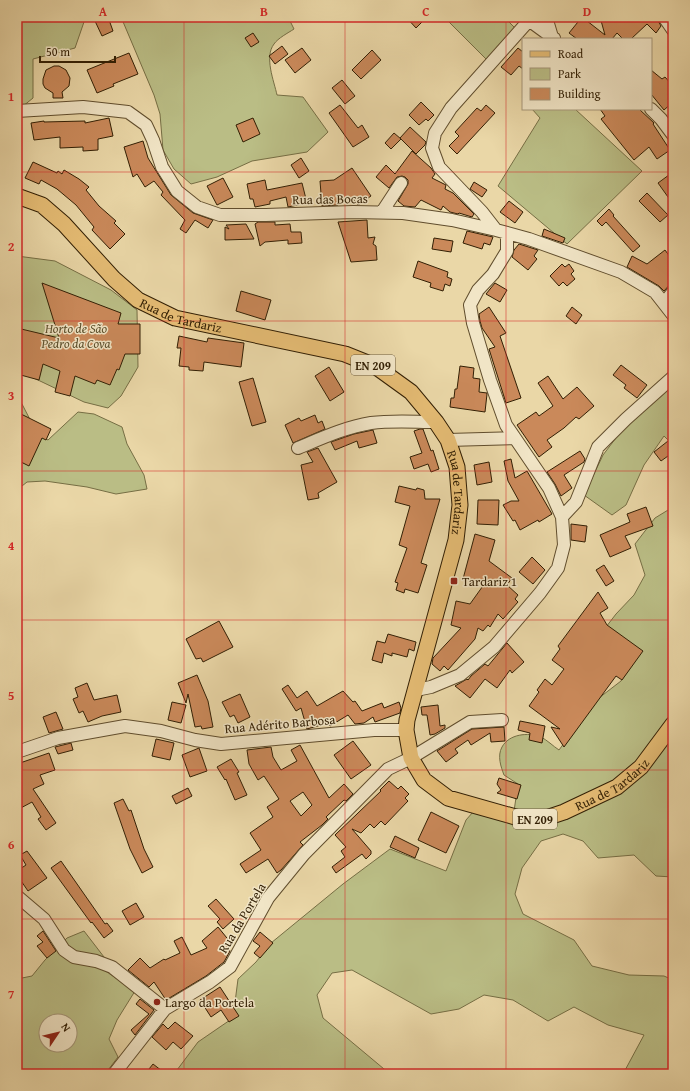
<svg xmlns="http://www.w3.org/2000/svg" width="690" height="1091" font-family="'Gentium Book Plus',serif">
<rect width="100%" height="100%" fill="#ead7a7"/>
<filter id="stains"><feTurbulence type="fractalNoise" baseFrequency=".005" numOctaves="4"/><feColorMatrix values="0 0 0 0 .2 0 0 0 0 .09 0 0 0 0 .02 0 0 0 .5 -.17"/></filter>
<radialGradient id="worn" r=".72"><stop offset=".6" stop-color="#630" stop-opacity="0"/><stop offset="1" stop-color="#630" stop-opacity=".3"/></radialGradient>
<path fill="#babd85" stroke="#766e44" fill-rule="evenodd" d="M 17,17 L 84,17 L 85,19 L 75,48 L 33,59 L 33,98 L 17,111 Z
M 121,17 L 288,17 L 294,29 C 288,33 278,38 274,44 C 264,57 274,81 277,95 L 303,97 L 328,132 L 307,152 L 252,161 L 217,177 L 191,184 L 174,169 L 163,150 L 160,114 L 154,95 Z
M 444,17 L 504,17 L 515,28 L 487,60 Z
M 532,109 L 575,109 L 642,171 L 567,244 L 498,186 L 540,118 Z
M 17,256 L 55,261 L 111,290 L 137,310 L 138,367 L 121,396 L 108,408 L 84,402 L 17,370 Z
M 673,381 L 673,445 L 664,436 L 644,465 L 626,505 L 612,515 L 584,495 L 603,455 L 625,426 Z
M 17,397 L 22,404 L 38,435 L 48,440 L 78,412 L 94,414 L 122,427 L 127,444 L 144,475 L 147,489 L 116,494 L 87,487 L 45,481 L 27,482 L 17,490 Z
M 673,507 L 673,877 L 656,876 L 634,855 L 598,858 L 583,841 L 563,834 L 541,841 L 522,868 L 515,894 L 523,914 L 574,940 L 592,966 L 629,975 L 664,976 L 673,980 L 673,1074 L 623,1074 L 644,1035 L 608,1025 L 574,1007 L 548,1021 L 513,1000 L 484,995 L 459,1009 L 431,1014 L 352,970 L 332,973 L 317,995 L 323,1018 L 390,1074 L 174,1074 L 198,1042 L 233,1018 L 238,979 L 256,962 L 271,943 L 343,884 L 390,849 L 446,871 L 466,820 L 473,812 L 513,818 L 518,784 L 504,775 C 501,767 497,756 502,747 C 509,734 528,732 541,737 C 547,740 553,746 559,750 L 595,701 L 621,681 L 641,652 L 606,627 L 616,614 L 634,595 L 645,575 L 635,544 L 655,518 Z
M 84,931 L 104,957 L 104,970 L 135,991 L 117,1020 L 109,1039 L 118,1057 L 105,1074 L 32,1074 L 27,1072 L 25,1074 L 17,1074 L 17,979 L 32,976 L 45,960 L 67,938 ZM 46,1021 L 70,1021 L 70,1045 L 46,1045 Z"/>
<path fill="#ca895a" stroke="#321f04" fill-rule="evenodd" d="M 104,17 L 108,17 L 113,31 L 102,36 L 95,21 Z
M 406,17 L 427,17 L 416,28 Z
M 582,17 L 605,35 L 600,17 L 656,17 L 661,26 L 656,33 L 647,24 L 631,39 L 623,39 L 617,33 L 612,39 L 577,39 L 569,33 Z
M 253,33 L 259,42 L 251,47 L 245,38 Z
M 282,46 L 288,54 L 275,64 L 269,56 Z
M 302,48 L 311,60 L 295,73 L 285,60 Z
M 518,48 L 523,52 L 523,69 L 519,66 L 511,75 L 501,67 Z
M 372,50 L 381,60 L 361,79 L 352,70 Z
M 129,53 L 138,74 L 113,84 L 114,86 L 97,93 L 87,70 Z
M 54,66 L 59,66 L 66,70 L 70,78 L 69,86 L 62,92 L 63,98 L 53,98 L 53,93 L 45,88 L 43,84 L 43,79 L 46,70 Z
M 651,70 L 662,79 L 665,77 L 673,86 L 673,102 L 664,110 L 651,94 Z
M 342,80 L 355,96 L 345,104 L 332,88 Z
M 421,102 L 434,115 L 428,121 L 426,119 L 419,125 L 409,115 Z
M 340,105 L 358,128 L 362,125 L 369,137 L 353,147 L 329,113 Z
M 486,105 L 495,113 L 457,154 L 449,146 L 459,136 L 455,132 L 477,108 L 481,111 Z
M 600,109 L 639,109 L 654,123 L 653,124 L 670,150 L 657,159 L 649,147 L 634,160 L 601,119 L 605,116 Z
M 109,118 L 113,136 L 98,139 L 98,150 L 83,151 L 83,147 L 60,148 L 60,137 L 34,140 L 31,123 L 44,121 L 44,122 L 85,121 L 85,123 Z
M 253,118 L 260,134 L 243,142 L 236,125 Z
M 410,127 L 426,142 L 425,145 L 416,154 L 400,138 Z
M 394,133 L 401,139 L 391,149 L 385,143 Z
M 143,141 L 148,158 L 171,195 L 193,213 L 213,220 L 208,228 L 195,220 L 186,233 L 180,229 L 185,220 L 161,195 L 163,192 L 154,181 L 145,187 L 137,174 L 133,177 L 124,147 Z
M 412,151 L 431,168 L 435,174 L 432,178 L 446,185 L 445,189 L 453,193 L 474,214 L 472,217 L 459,213 L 458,214 L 450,212 L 443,206 L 441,210 L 421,200 L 415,207 L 404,206 L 398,201 L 408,184 L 408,180 L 405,177 L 402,176 L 397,177 L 389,188 L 376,177 L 386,165 L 395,174 Z
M 301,158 L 309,171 L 299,178 L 291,165 Z
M 33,162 L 57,173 L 58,171 L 62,174 L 64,170 L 79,179 L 89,187 L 86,190 L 99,206 L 116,221 L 114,223 L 125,234 L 110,249 L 92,230 L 94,227 L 76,205 L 57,189 L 41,180 L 39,184 L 25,178 Z
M 352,168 L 371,196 L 358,205 L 353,198 L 350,199 L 337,201 L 338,205 L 322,206 L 320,181 L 334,180 Z
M 673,172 L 673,204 L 658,183 Z
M 223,178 L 233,197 L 217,205 L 207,186 Z
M 265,180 L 267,190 L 302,183 L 307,203 L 288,207 L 286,197 L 270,201 L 270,204 L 255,207 L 253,199 L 250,199 L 247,184 Z
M 474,182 L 487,190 L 482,197 L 470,189 Z
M 647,193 L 668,215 L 660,222 L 639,201 Z
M 509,201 L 523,212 L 515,223 L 500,212 Z
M 609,209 L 614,215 L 613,216 L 640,246 L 633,252 L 606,222 L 602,226 L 597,221 Z
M 367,220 L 368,238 L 375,237 L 373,244 L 376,246 L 377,260 L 351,262 L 338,222 Z
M 258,222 L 275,222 L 275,225 L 290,224 L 291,232 L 301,232 L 302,243 L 288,244 L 288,240 L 265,242 L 260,246 L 255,224 Z
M 246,224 L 254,239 L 225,240 L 225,227 L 229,229 L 226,225 Z
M 544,229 L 565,238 L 563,243 L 542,236 Z
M 467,231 L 493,237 L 490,245 L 484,243 L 482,249 L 463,243 Z
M 434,238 L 453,241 L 451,252 L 432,249 Z
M 519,244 L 538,250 L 534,256 L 537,259 L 528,270 L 512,257 L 514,250 Z
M 665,250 L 673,261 L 673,281 L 664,291 L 659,286 L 627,267 L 632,256 L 647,264 Z
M 418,261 L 448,272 L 447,277 L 452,279 L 450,286 L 445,284 L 443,291 L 430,287 L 431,283 L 413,277 Z
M 562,264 L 565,267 L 569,264 L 574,271 L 571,274 L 575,279 L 567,286 L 563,282 L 559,286 L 550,276 Z
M 42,283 L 121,313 L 118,324 L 140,324 L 140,354 L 125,354 L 119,370 L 117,369 L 110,385 L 97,380 L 95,384 L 75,376 L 70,396 L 55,392 L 60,371 L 43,364 L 39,380 L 17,374 L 17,328 L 59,338 Z
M 495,283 L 507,290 L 500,302 L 486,294 Z
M 241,291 L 271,300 L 265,320 L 236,311 Z
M 489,307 L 506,333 L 500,336 L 521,398 L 506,403 L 489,349 L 495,347 L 482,328 L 480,321 L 479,314 Z
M 572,307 L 582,315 L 576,324 L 566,316 Z
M 179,336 L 207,342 L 208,338 L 244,343 L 241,367 L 204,362 L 203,371 L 189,370 L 189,367 L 179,366 L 181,348 L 177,348 Z
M 621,365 L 647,385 L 637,398 L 624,388 L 626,385 L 613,375 Z
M 460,366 L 474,368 L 473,378 L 480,379 L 479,392 L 487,393 L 487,394 L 485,412 L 450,407 L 451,398 L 454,398 L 455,389 L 457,389 Z
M 329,367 L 344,392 L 330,401 L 315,376 Z
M 548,376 L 563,399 L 577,387 L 594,406 L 579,419 L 576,417 L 564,428 L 547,440 L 552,447 L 539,457 L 517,425 L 536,412 L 539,416 L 553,406 L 538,383 Z
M 253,378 L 266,422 L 252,426 L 239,382 Z
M 17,412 L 51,429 L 46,440 L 42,438 L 29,466 L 17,460 Z
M 315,415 L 318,423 L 322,421 L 325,429 L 293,443 L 285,425 L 299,418 L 301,421 Z
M 420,429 L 423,429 L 431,451 L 433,450 L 439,469 L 431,472 L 428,464 L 414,469 L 410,457 L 422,453 L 414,431 Z
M 373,430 L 377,443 L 359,448 L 357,441 L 335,450 L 331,442 L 354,434 Z
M 668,441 L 673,447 L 673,463 L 668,456 L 661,461 L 654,452 Z
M 318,448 L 337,482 L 318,493 L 319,498 L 308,500 L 301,465 L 313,462 L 307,452 Z
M 580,451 L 585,459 L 584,462 L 564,475 L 572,488 L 561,496 L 555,484 L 547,472 Z
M 511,459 L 515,478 L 527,471 L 552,514 L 539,522 L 538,520 L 520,530 L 515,520 L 513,521 L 503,505 L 511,501 L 519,501 L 508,481 L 504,461 Z
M 489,462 L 492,482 L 477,485 L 474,465 Z
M 399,486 L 416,490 L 417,488 L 424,490 L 425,499 L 440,499 L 421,563 L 427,565 L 418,593 L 405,589 L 404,593 L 396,590 L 398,583 L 395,582 L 407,548 L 399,545 L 410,506 L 395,502 Z
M 478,500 L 499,500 L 498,525 L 477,524 Z
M 646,507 L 653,526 L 625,536 L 631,548 L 610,557 L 600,535 L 630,522 L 627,514 Z
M 571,524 L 587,526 L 585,542 L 571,540 Z
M 475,534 L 495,540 L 489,561 L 512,578 L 507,585 L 518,595 L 515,599 L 518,602 L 503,619 L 498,614 L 490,627 L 488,625 L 483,631 L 478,628 L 475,639 L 448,670 L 444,666 L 440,671 L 432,664 L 433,658 L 461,628 L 451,625 L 456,601 L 470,604 L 485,583 L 463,579 Z
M 532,557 L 545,570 L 533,584 L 519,572 Z
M 604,565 L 614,581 L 606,586 L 596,570 Z
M 598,592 L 608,608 L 600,613 L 607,625 L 643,651 L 622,680 L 616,676 L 564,747 L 551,727 L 560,729 L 529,706 L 539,692 L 537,690 L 545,679 L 552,685 L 564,669 L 552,660 L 560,649 L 558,646 Z
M 219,621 L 233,647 L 203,662 L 201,658 L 196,659 L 186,639 Z
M 388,634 L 416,642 L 414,651 L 409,649 L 407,657 L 392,653 L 392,656 L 384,653 L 382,663 L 372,660 L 377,641 L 385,643 Z
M 507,643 L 524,662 L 512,673 L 510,670 L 497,688 L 485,679 L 470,698 L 455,686 L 467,679 L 468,680 L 471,676 L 485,664 L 488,666 Z
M 197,675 L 208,701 L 213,727 L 202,729 L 201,726 L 195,727 L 188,694 L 186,703 L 178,683 Z
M 87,683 L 94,700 L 117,695 L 121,712 L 102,716 L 88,722 L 83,711 L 79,713 L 73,699 L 78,697 L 75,688 Z
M 288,685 L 297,698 L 307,691 L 317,706 L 343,691 L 353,702 L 355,701 L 362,711 L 382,703 L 384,708 L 399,702 L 401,708 L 400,713 L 375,722 L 373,717 L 364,723 L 355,724 L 348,715 L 330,726 L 328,723 L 307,729 L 301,708 L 296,711 L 282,689 Z
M 240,694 L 250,717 L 238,723 L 234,715 L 230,717 L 222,702 Z
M 172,702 L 186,705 L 181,723 L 168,720 Z
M 438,705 L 440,726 L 445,725 L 445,728 L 435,734 L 430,735 L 427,715 L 422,715 L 421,707 Z
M 56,712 L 63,729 L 49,733 L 43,717 Z
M 520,721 L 545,726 L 542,743 L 529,740 L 530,733 L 518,730 Z
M 504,727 L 505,741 L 491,742 L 490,733 L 471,745 L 468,740 L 455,749 L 458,753 L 446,762 L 437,751 L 472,729 Z
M 156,739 L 174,743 L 170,760 L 152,756 Z
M 353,741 L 371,765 L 351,779 L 334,755 Z
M 71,743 L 73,750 L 58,754 L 55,747 Z
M 300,745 L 329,798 L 344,784 L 353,794 L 346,801 L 344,800 L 326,817 L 328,819 L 322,825 L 300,842 L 303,845 L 281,870 L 277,873 L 268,859 L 246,873 L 240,864 L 261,850 L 250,833 L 273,817 L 267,807 L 279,799 L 264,776 L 258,780 L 249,764 L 247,750 L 271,747 L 273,757 L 281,770 L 297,761 L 291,750 ZM 303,792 L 312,805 L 301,816 L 290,801 Z
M 199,748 L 207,771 L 190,777 L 182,755 Z
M 49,753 L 55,770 L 40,775 L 44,784 L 33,789 L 56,823 L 46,830 L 38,819 L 41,817 L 32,802 L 17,810 L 17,764 Z
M 231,759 L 239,772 L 237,773 L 247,795 L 235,800 L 226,779 L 225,780 L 217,767 Z
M 499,778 L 521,785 L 517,799 L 497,793 L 501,790 L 497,784 Z
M 389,781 L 398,789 L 401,786 L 409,794 L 405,798 L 408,801 L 385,825 L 381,821 L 374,828 L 370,824 L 361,833 L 352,829 L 371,851 L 371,854 L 366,859 L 362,854 L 336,873 L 332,867 L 345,857 L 341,851 L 346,847 L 335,835 L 381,791 L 380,790 Z
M 188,788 L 192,796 L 176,804 L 172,796 Z
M 123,799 L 129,811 L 131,810 L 144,849 L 153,867 L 142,873 L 130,849 L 114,803 Z
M 431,812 L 459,826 L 446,853 L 418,840 Z
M 395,836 L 419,848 L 415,858 L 390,847 Z
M 27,851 L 47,878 L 28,891 L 17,875 L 17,871 L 26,865 L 20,855 Z
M 61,861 L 105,924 L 107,923 L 113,931 L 104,938 L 92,922 L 91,923 L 51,868 Z
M 216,899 L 234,919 L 223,929 L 217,922 L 220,919 L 208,906 Z
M 136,903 L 144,917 L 130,925 L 122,911 Z
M 218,927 L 231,943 L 227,946 L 230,951 L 224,962 L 206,976 L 166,1000 L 154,982 L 149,987 L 128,970 L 140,958 L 150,968 L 164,959 L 165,960 L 180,953 L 174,941 L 182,937 L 191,955 L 207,948 L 202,941 Z
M 43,931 L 56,951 L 47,958 L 37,946 L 43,942 L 37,936 Z
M 260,932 L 273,943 L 260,958 L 254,953 L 260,946 L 253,941 Z
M 220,987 L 239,1016 L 229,1022 L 221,1010 L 211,1017 L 200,1000 Z
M 140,999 L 154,1010 L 135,1035 L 131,1030 L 149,1014 L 136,1004 Z
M 175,1022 L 193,1036 L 181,1049 L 173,1042 L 166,1050 L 152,1037 L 163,1024 L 168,1029 Z
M 153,1064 L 166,1074 L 145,1074 Z"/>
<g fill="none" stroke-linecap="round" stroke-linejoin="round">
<defs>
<path id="minor" d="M 546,17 L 552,37 L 554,38
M 664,17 L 673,30
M 530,21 L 552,37
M 651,109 L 661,119 L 673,135
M 17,111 L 83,107 L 128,112 L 146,125 L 153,140 L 162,167 L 177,191 L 197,207 L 220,215 L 266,215 L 353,212 L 403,213 L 452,220 L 496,230 L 529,239 L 621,272 L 655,292 L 673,315
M 382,212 L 401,183
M 496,230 L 482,212 L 439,167 L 432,148 L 435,133 L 451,108 L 532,17
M 664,303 L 673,292
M 448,440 L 515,438
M 298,448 C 322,438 346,427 371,423 C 393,420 415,422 436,422
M 562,517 L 576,502 L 598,447 L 626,419 L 673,377
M 416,690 L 431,687 L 460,675 L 494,647 L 540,593 L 558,568 L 564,545 L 562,517 L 549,488 L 506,425 L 490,380 L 473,323 L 470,305 L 478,290 L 493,274 L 507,251 L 507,233
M 17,752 L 58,738 L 125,726 L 161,731 L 195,740 L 221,744 L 374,730 L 406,730
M 17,896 L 44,919 L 64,950 L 74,957 L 96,961 L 112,967 L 165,1009
M 114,1074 L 165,1009 L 210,982 L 230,967 L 268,898 L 304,854 L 388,769 L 411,758 L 470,722 L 502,720"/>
<g id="major">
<path id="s1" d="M 17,196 L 42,205 L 64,224 L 114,279 L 138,300 L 175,318 L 345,354 L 375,366 L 411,392 L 436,422 L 448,440 L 457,467 L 460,505 L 456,540 L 407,720 L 406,730 L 411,758 L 424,780 L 448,798 L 519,818 L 543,819 L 564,812 L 617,787 L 641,767 L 673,724"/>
</g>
</defs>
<use href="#minor" stroke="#604d2d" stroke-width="14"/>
<use href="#major" stroke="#321f04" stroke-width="17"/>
<use href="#minor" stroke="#f1e5c6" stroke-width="12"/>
<use href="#major" stroke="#e5bc74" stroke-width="15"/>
</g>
<path fill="none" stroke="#d62828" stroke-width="1" stroke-opacity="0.55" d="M 184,17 L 184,1074M 345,17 L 345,1074M 506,17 L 506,1074M 17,172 L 673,172M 17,321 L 673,321M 17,471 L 673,471M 17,620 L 673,620M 17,770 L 673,770M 17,919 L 673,919"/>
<g fill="#8f2418" stroke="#f1e5c6" stroke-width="1.5">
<rect x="450" y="577" width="8" height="8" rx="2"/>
<circle cx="157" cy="1002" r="4"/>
</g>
<g text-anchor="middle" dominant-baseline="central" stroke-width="3" stroke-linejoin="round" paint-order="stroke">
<g fill="#f1e5c6" stroke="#6b5a3e" stroke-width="1">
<rect x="351" y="355" width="44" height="20" rx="3"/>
<rect x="513" y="809" width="44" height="20" rx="3"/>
</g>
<g font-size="12" font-weight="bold" fill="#321f04">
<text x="373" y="365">EN 209</text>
<text x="535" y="819">EN 209</text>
</g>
<g font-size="13" fill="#321f04" stroke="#f1e5c6">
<text transform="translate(330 199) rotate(-1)">Rua das Bocas</text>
<text stroke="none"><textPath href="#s1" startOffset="208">Rua de Tardariz</textPath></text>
<text stroke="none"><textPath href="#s1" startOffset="568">Rua de Tardariz</textPath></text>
<text transform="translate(280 724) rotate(-5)">Rua Adérito Barbosa</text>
<text stroke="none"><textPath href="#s1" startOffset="1072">Rua de Tardariz</textPath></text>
<text transform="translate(242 918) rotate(-59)">Rua da Portela</text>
</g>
<g font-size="13" font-style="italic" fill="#5b4e2b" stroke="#f1e5c6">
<text x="76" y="328">Horto de São<tspan x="76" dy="15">Pedro da Cova</tspan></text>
</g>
<g font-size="13" fill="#321f04" stroke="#f1e5c6" text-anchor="start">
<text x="462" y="581">Tardariz 1</text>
<text x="165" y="1002">Largo da Portela</text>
</g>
</g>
<rect width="690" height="1091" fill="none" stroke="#ead7a7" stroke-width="44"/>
<rect x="522" y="38" width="130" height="72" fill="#f1e5c6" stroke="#a59678"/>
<rect x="530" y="51" width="20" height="6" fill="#e5bc74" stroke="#a59678"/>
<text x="558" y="58" font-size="12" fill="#321f04">Road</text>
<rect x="530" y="68" width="20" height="12" fill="#babd85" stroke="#a59678"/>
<text x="558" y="78" font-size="12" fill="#321f04">Park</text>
<rect x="530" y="88" width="20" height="12" fill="#ca895a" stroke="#a59678"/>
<text x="558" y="98" font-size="12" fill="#321f04">Building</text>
<g transform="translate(58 1033) rotate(55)"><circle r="19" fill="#f1e5c6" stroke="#a59678"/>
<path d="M0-3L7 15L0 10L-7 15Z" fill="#8f2418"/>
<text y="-6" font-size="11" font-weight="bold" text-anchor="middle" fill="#321f04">N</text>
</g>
<path d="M40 56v6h75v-6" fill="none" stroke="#321f04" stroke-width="2"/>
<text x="46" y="56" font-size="12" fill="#321f04" stroke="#f1e5c6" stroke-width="3" paint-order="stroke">50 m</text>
<rect x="22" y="22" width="646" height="1047" fill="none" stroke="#d62828" stroke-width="1.5"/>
<g font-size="13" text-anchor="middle" font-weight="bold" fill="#d62828">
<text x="103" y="16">A</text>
<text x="264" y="16">B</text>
<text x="426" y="16">C</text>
<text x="587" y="16">D</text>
<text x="11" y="101">1</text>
<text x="11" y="251">2</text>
<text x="11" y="400">3</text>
<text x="11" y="550">4</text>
<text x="11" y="700">5</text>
<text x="11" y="849">6</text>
<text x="11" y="999">7</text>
</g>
<rect width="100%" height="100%" filter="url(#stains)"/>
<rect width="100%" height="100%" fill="url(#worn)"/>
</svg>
